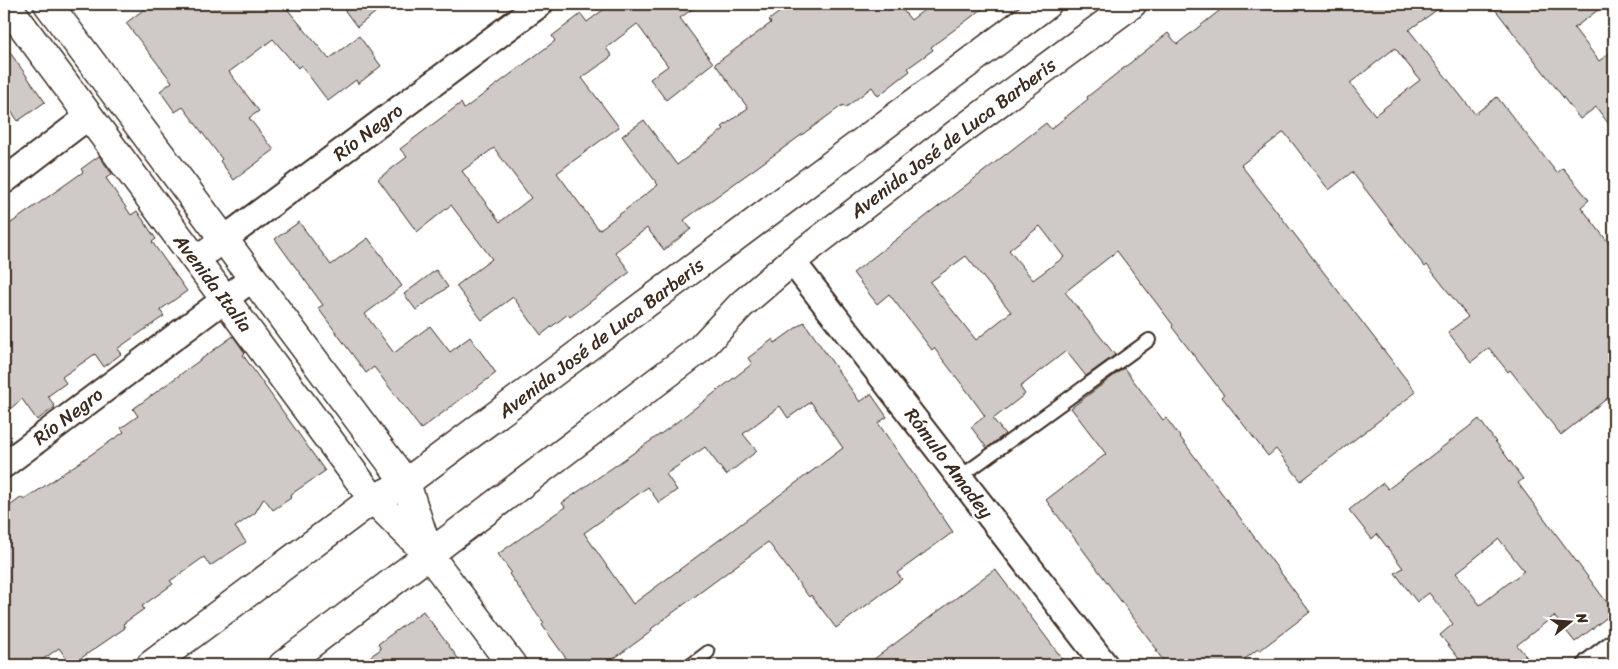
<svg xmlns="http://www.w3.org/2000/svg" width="1618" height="669" font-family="Sriracha,sans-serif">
<rect width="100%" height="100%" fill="#fff"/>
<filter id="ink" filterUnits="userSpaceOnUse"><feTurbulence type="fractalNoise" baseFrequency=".02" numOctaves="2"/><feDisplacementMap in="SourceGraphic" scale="10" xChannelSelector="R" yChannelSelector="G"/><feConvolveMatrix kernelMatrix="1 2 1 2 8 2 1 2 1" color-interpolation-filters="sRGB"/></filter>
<g filter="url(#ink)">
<path fill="#cfcac7" stroke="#3b2a1e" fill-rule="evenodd" d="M 151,4 L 283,4 L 329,59 L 359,36 L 381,66 L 358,84 L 356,80 L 328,101 L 301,65 L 298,68 L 273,39 L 229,72 L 259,111 L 249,118 L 274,150 L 234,180 L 220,161 L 222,159 L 183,107 L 175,112 L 160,91 L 172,82 L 126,23 Z
M 340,4 L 386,4 L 357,27 Z
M 611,4 L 699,4 L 680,18 L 713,63 L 666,100 L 650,79 L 668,66 L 637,24 L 606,48 L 612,56 L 582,78 L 619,127 L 557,173 L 599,230 L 658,185 L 622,136 L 644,120 L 677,165 L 724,129 L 722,127 L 748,108 L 715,64 L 771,23 L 769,20 L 790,4 L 898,4 L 911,20 L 932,4 L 989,4 L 931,47 L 933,50 L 908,68 L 910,71 L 878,96 L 872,87 L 845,108 L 843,105 L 684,220 L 691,229 L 664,250 L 647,228 L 615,252 L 630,272 L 570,317 L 568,314 L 541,335 L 513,297 L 482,320 L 456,286 L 492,259 L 451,205 L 417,232 L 378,179 L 407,157 L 400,149 L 461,103 L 464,109 L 555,41 L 552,36 L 581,14 L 587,22 ZM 494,148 L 531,198 L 500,222 L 462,171 Z
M 1228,4 L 1445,4 L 1409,30 L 1475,114 L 1497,97 L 1557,173 L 1563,168 L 1589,200 L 1581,207 L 1614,250 L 1614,393 L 1561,435 L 1510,370 L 1508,372 L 1489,348 L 1471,362 L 1448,332 L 1468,317 L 1427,265 L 1425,267 L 1352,172 L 1329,190 L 1284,132 L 1241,165 L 1416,392 L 1301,481 L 1276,449 L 1268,456 L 1222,397 L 1224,395 L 1172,327 L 1173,325 L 1117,251 L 1065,292 L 1115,355 L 1086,376 L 1066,351 L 1020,387 L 1025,394 L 993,419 L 1005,434 L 987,448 L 971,427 L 985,416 L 967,391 L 934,348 L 932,350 L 889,294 L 877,304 L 853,273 L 1046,123 L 1051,129 L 1088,99 L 1087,97 L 1168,33 L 1177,44 ZM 1395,48 L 1420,80 L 1375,115 L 1350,83 ZM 1040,226 L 1064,257 L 1033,280 L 1009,250 ZM 966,256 L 1011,312 L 976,340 L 930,282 Z
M 1491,4 L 1606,4 L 1574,28 L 1599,61 L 1614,50 L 1614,131 L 1596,107 L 1580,119 Z
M 4,44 L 45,102 L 18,121 L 4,101 Z
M 99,156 L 112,174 L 106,178 L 131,215 L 137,211 L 156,239 L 152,242 L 187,291 L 160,310 L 164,316 L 117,349 L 121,354 L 104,367 L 95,354 L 62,377 L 66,383 L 48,396 L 55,407 L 37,420 L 22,399 L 4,414 L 4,228 L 83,172 L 81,169 Z
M 299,222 L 331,265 L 368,238 L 384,259 L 383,260 L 402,286 L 365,314 L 394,353 L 430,326 L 450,352 L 470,337 L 496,373 L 421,429 L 374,367 L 366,373 L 318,308 L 323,305 L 275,239 Z
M 436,270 L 448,287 L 416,310 L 404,294 Z
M 804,322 L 860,402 L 871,394 L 887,417 L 878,423 L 953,532 L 897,573 L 902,579 L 836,628 L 811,595 L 809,597 L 768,542 L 651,629 L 652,631 L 605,665 L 571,665 L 542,625 L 544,623 L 509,574 L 511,572 L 498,554 L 565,507 L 562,503 L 669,428 L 752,364 L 748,358 L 773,339 L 775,343 ZM 811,402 L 843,448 L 633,604 L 584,533 L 648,487 L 659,503 L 677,490 L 666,474 L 705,447 L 726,475 L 757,451 L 743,434 L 780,406 L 788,418 Z
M 233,336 L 245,353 L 243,355 L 325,471 L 290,495 L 291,498 L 273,510 L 264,498 L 255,513 L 235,527 L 246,542 L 210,566 L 204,557 L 170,581 L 173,584 L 142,606 L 144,609 L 123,624 L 125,628 L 71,665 L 59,648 L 35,665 L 13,665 L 4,653 L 4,510 L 22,497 L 24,500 L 124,432 L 121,428 L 138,416 L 133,409 Z
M 1124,368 L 1163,420 L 1166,418 L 1310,612 L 1259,651 L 1258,649 L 1237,665 L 1167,665 L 1156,651 L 1158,651 L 1046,500 L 1106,454 L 1071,408 Z
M 1479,419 L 1523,479 L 1518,483 L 1614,612 L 1575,642 L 1554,616 L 1517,645 L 1533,665 L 1464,665 L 1440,635 L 1453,624 L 1429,593 L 1417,602 L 1395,573 L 1403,568 L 1377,534 L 1372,539 L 1349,510 L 1383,483 L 1388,489 ZM 1499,539 L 1524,571 L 1480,605 L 1456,573 Z
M 995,569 L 1067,665 L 866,665 Z
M 423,611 L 463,665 L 358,665 L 381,649 L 378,644 Z"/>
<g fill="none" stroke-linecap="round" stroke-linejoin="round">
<defs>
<path id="service" d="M 960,477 L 1149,340
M 691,665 L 708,652"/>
<path id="minor" d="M 4,181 L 89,116
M 196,260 L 540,4
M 792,261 L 1105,665
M 4,465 L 253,278
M 1591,665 L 1614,647"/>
<path id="secondary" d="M 6,4 L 373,499 L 429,555 L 512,665
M 48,4 L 406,483 L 428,551
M 151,665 L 373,499 L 406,483 L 415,476 L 1047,4
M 283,665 L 700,349 L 741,305 L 792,261 L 955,135 L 1132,4"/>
</defs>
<use href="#service" stroke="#3b2a1e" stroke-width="16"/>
<use href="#minor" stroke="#3b2a1e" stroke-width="29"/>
<use href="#secondary" stroke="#3b2a1e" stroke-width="31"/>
<use href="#service" stroke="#fff" stroke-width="12"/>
<use href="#minor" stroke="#fff" stroke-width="25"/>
<use href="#secondary" stroke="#fff" stroke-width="28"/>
</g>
</g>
<g text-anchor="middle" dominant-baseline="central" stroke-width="5" stroke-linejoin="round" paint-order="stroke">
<g font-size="19" fill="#3b2a1e" stroke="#fff">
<text transform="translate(368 132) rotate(-37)">Río Negro</text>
<text transform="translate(953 138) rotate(-37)">Avenida José de Luca Barberis</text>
<text transform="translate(213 283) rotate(53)">Avenida Italia</text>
<text transform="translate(601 338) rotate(-37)">Avenida José de Luca Barberis</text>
<text transform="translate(68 416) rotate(-37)">Río Negro</text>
<text transform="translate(949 463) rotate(53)">Rómulo Amadey</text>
</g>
</g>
<rect width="1618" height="669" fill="none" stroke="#fff" stroke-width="20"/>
<rect x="10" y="10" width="1598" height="649" fill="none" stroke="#3b2a1e" stroke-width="2" filter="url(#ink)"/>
<g transform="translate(1570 622) rotate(73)" stroke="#ffffff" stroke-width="4" paint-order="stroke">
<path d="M0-4L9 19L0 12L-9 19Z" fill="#3b2a1e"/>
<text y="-8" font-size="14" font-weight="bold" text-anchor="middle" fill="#3b2a1e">N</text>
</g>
</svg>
